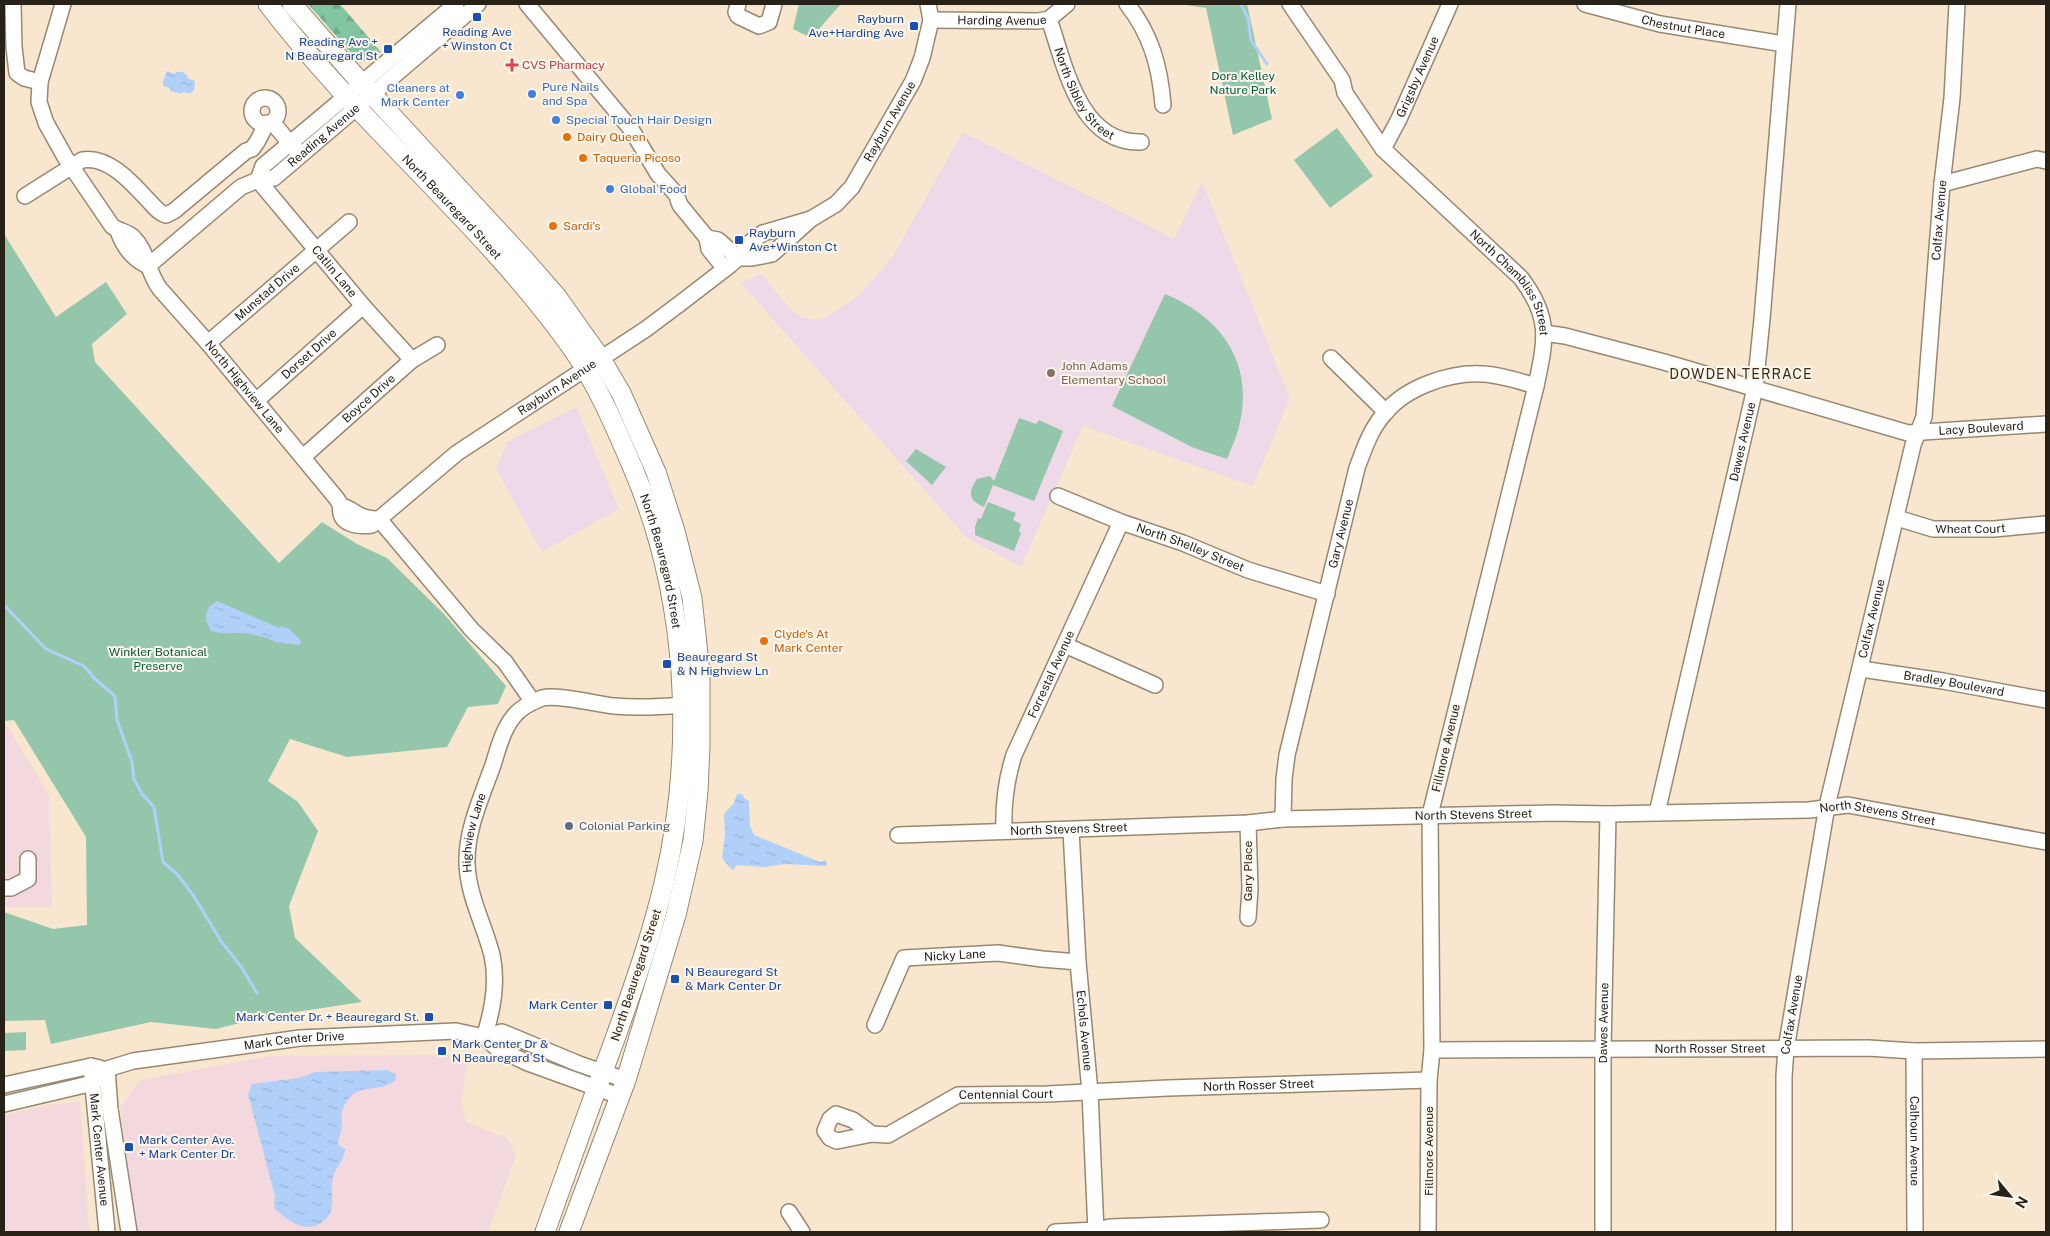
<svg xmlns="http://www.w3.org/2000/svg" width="2050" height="1236" font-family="'Public Sans',sans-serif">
<defs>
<pattern id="forest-firs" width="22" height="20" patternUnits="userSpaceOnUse" patternTransform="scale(1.25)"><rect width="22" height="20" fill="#82c5a3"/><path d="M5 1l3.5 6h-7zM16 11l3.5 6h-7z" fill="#70a98c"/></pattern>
<pattern id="water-ripples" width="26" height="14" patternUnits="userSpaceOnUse" patternTransform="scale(1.25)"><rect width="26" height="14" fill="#b0d0f9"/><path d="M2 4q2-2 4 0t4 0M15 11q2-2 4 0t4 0" fill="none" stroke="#97b2d5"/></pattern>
</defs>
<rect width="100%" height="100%" fill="#f8e7ce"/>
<path fill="#f3d8dd" d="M 4,723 L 8,727 L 49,795 L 52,907 L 4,907 Z
M 459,1055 L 467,1067 L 461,1101 L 466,1122 L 508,1139 L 516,1156 L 488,1232 L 136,1232 L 120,1107 L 141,1080 L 271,1056 Z
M 80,1102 L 89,1232 L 4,1232 L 4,1115 L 48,1105 Z"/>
<path fill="#edd9e8" d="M 963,132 L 1174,239 L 1202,182 L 1290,398 L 1253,486 L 1083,426 L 1021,567 L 966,537 L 741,283 L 762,274 L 789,308 L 800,317 L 814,320 L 826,318 L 859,295 L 892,258 Z
M 576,407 L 619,509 L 542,552 L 496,469 L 507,442 Z"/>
<path fill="#93c6ab" d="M 799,4 L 838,4 L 840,5 L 811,38 L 793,29 Z
M 1179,4 L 1247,4 L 1272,119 L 1233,135 L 1206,8 Z
M 1337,128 L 1373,176 L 1330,208 L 1294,160 Z
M 4,234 L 56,317 L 106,282 L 127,314 L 92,344 L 95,362 L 279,563 L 322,522 L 357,544 L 387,558 L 444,614 L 506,686 L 498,704 L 468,707 L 447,747 L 347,757 L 290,739 L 268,781 L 298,802 L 318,831 L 289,906 L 295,938 L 362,1002 L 263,1017 L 216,1029 L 151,1022 L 51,1044 L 45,1020 L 4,1021 L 4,912 L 53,929 L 87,925 L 86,837 L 14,720 L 4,721 Z
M 1165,294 C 1221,317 1255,363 1239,426 C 1237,437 1231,448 1227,459 L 1194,448 L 1112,406 Z
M 1019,418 L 1036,424 L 1039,420 L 1063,431 L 1034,501 L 993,485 L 984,507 C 968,500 968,492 977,479 L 990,476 L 994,481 Z
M 916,449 L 946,467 L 932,485 L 906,461 Z
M 988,502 L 1016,513 L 1013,520 L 1021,524 L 1019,531 L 1021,533 L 1014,551 L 975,535 L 975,527 L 978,518 L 981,519 Z
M 26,1032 L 26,1050 L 4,1051 L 4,1033 Z"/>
<path fill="url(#forest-firs)" d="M 308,4 L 340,4 L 381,52 L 360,63 Z"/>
<path fill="url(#water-ripples)" d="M 167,71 L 175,74 L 176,72 L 183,72 L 188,76 L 187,78 L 195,81 L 194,90 L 190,94 L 183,92 L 182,94 L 170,91 L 170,88 L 163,86 L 163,81 Z
M 217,601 L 279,628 L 284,625 C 291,629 294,635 301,640 L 301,643 L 299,645 C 291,643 283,645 276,642 C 264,637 251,633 238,633 C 228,633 221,634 211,631 L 205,618 L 209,607 Z
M 737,794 L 742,794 L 744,798 L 749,801 L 750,826 L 754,835 L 820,862 L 826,860 L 827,866 L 785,864 L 764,867 L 736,865 L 734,870 L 729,867 L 722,858 L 725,834 L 724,814 L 734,803 Z
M 387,1070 L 396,1074 L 396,1080 C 376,1096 353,1078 342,1112 C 341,1116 342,1122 342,1127 C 341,1135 337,1139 339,1146 L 345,1149 C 344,1162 336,1165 333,1177 C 330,1188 334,1201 331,1211 C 330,1215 325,1221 321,1223 C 304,1234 287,1220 274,1208 L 275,1196 L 248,1094 L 252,1084 L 299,1078 L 315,1072 Z"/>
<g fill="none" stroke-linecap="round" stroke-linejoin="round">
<path stroke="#b0d0f9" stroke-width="3" d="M 1241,4 L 1248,18 L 1251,40 L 1267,64
M 4,605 L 46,649 L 84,666 L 94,678 L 115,696 L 117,720 L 132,762 L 134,779 L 142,794 L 154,807 L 163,862 L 178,875 L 195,898 L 221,941 L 242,968 L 257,993"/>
<defs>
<g id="minor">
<path d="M 13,4 L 14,47 L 17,73 L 24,78 L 40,82"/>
<path id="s1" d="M 63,4 L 40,82 L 39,102 L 46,123 L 65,157 L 112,226 C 118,231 128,232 133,237 C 148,252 147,272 160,289 L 208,343 L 337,499 L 341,506 C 337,524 358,527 372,525 L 457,453 L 646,329 L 682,302 L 730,265 L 738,258 L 748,244 L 763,233 L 811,219"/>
<path d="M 527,4 L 631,129 L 658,174 L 676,194 L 680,205 L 707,238 L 709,249 L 725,269"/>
<path d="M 738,4 L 736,12 L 738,16 L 759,26 L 769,22 L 774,4"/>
<path d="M 1127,4 C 1151,34 1160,67 1163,105"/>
<path id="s2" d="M 1290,4 L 1342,80 L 1345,93 L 1383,149 L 1521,278 C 1551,318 1546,339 1536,386 L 1430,815 L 1432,1050 L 1429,1080 L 1428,1232"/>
<path id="s3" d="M 1585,4 L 1660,24 L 1784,44"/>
<path id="s4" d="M 1049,19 C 1065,65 1079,144 1141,142"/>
<path id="s5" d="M 931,20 L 1038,21 L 1049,19 L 1067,4"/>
<circle cx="265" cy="111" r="13"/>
<path d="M 272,122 L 296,150"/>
<path id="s6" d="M 1383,149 L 1399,119 L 1450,4"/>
<path d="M 258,180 L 263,166 L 456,4"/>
<path id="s7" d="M 258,180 L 363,306 L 412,360"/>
<path d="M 1942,184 L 2037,159 L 2046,161"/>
<path d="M 25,196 L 82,160 C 108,155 132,183 148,200 C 153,205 158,213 166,215 L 174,211 L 246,151 L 252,149 L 257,142 L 267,123"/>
<path d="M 118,231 C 123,246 133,259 148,266"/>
<path d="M 707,238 L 718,240 L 738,258"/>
<path id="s8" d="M 738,258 L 752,258 L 772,254 L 811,219 L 836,204 L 852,187 L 913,81 L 922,58 L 931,20 L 928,4"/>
<path id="s9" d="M 148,266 L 241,187 L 258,180 L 274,178 L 478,4"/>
<path id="s10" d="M 1544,333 L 1565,336 L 1664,362 L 1908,433 L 2046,424"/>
<path id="s11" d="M 208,343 L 349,222"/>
<path d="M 1331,358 L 1386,412"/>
<path id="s12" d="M 256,401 L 363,306"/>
<path id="s13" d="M 303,457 L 412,360 L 437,345"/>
<path id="s14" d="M 1058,496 L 1121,522 L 1183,543 L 1248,570 L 1327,594"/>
<path d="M 341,506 C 355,509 356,518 375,519"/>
<path id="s15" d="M 1897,518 L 1933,529 L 1994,529 L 2046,524"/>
<path d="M 379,519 L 472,630 L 505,662 L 533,702"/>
<path d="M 1065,645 L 1155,685"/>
<path id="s16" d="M 1861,669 L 1943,681 L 2046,700"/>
<path id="s17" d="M 1657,813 L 1755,388 L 1762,319 L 1788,4"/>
<path id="s18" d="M 1283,819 L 1284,779 L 1287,755 L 1357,468 C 1364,449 1371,428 1385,413 C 1406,387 1450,372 1483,374 C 1501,375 1519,381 1536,386"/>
<path id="s19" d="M 1071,830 L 1078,962 L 1090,1092 L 1096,1232"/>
<path id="s20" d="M 1004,831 C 1003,804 1006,780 1014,755 L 1121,522"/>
<path id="s21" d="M 898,835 L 1248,823 L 1283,819 L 1553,813 L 1608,814 L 1809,810 L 1848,805 L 2046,842"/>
<path d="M 4,888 L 11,888 L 28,879 L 28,859"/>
<path d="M 1248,918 L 1250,889 L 1248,823"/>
<path id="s22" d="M 875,1025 L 904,958 L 998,953 L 1042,959 L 1078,962"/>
<path id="s23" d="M 484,1037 C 493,1010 498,983 492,955 C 484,924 468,896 467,863 C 466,830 482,796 493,765 C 498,749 503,729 514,716 C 521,707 532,702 542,698 C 557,694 596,704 614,706 C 636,708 659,707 682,705"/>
<path d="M 484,1037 L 502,1032 L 579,1064 L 626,1080"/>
<path id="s24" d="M 1432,1050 L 1868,1048 L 1914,1051 L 2046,1049"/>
<path id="s25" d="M 1914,1051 L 1915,1232"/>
<path id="s26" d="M 91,1066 L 107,1232"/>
<path d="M 107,1069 L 110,1109 L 129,1232"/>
<path d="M 4,1085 L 91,1066 L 100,1068"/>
<path id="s27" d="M 4,1104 L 93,1083 L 107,1069 L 133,1061 L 300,1038 L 456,1031 L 484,1037 L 498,1049 L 528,1063 L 619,1096"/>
<path id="s28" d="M 872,1134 L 853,1120 L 836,1114 L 830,1119 L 825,1131 L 830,1138 L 837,1141 L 872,1134 L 888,1135 L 958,1095 L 1047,1094 L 1168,1088 L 1429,1080"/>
<path d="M 789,1212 L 802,1232"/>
<path d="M 1055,1232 L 1096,1230 L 1110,1227 L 1321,1220"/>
<path id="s29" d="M 1603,1232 L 1603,1049 L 1608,814"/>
<path id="s30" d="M 1784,1232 L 1784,1076 L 1786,1049 L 1827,806 L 1913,445 L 1924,417 L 1942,184 L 1952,98 L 1957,4"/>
</g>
<g id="major">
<path id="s31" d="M 268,4 C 361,126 483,223 572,348 C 597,384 615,426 632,466 C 688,595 696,747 664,883 C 652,935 634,985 616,1036 C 592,1101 568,1167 545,1232"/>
<path d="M 292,4 L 355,76 L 523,258 L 557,297 L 601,359 L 621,393 L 656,472 L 675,531 L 692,598 L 700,673 L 700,747 L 698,791 L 693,841 L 676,915 L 626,1080 L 569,1232"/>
</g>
</defs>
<use href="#minor" stroke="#988871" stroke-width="18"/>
<use href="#major" stroke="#988871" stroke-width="21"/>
<use href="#minor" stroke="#fff" stroke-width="15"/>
<use href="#major" stroke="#fff" stroke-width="19"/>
</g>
<g fill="#1a4fb4" stroke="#fdf6ec" stroke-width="2">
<rect x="472" y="12" width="10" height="10" rx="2.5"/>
<rect x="909" y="21" width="10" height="10" rx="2.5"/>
<rect x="383" y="44" width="10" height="10" rx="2.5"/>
<rect x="734" y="235" width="10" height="10" rx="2.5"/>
<rect x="662" y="659" width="10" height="10" rx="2.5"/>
<rect x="670" y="974" width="10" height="10" rx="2.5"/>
<rect x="603" y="1000" width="10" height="10" rx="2.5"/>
<rect x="424" y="1012" width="10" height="10" rx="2.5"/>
<rect x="437" y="1046" width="10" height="10" rx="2.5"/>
<rect x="124" y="1142" width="10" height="10" rx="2.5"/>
</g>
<path fill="#e0444e" stroke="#fdf6ec" stroke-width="2" d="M509.5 57.5h5v5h5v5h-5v5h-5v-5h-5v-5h5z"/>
<g fill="#3f7fe0" stroke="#fdf6ec" stroke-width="2">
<circle cx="532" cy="94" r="5"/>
<circle cx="460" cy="95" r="5"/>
<circle cx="556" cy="120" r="5"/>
<circle cx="610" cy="189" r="5"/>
</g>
<g fill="#e8710a" stroke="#fdf6ec" stroke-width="2">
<circle cx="567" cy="137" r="5"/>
<circle cx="583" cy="158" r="5"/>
<circle cx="553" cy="226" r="5"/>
<circle cx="764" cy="641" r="5"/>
</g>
<circle fill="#8d6e63" stroke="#fdf6ec" stroke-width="2" cx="1051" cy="373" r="5"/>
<circle fill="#5c6f8a" stroke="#fdf6ec" stroke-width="2" cx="569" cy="826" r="5"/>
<g text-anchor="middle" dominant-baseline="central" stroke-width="4" stroke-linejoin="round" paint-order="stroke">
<g font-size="12" fill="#272117" stroke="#fdf6ec">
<text stroke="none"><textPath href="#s5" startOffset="71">Harding Avenue</textPath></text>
<text stroke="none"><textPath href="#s3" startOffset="101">Chestnut Place</textPath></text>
<text stroke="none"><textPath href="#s6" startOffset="80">Grigsby Avenue</textPath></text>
<text stroke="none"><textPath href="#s4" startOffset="84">North Sibley Street</textPath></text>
<text stroke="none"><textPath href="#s8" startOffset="215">Rayburn Avenue</textPath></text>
<text stroke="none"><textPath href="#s9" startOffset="222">Reading Avenue</textPath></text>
<text stroke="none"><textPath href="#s31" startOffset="274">North Beauregard Street</textPath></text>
<text stroke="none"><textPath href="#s30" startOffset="1028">Colfax Avenue</textPath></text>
<text stroke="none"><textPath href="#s7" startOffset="119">Catlin Lane</textPath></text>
<text stroke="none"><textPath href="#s2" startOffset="360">North Chambliss Street</textPath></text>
<text stroke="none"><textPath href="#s11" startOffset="78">Munstad Drive</textPath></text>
<text stroke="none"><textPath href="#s12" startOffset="71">Dorset Drive</textPath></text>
<text stroke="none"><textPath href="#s1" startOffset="458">North Highview Lane</textPath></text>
<text stroke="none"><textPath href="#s1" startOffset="886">Rayburn Avenue</textPath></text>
<text stroke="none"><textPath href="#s13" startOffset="88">Boyce Drive</textPath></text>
<text stroke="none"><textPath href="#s10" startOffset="451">Lacy Boulevard</textPath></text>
<text stroke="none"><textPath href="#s17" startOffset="381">Dawes Avenue</textPath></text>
<text stroke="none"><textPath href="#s15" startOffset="75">Wheat Court</textPath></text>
<text stroke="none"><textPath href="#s18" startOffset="292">Gary Avenue</textPath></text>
<text stroke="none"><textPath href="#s14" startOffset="142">North Shelley Street</textPath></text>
<text stroke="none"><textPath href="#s31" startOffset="692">North Beauregard Street</textPath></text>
<text stroke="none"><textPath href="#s30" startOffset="622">Colfax Avenue</textPath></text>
<text stroke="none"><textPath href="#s20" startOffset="166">Forrestal Avenue</textPath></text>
<text stroke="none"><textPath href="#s16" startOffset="94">Bradley Boulevard</textPath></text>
<text transform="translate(1446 748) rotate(-77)">Fillmore Avenue</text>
<text stroke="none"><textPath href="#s21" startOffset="576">North Stevens Street</textPath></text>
<text stroke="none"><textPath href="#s21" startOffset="981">North Stevens Street</textPath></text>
<text stroke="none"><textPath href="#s21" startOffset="171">North Stevens Street</textPath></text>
<text stroke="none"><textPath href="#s23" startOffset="210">Highview Lane</textPath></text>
<text transform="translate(1248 871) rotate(-90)">Gary Place</text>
<text stroke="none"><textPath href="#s22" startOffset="124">Nicky Lane</textPath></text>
<text transform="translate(636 975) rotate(-72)">North Beauregard Street</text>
<text stroke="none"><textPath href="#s30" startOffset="218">Colfax Avenue</textPath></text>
<text stroke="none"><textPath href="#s29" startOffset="209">Dawes Avenue</textPath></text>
<text stroke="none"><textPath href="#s19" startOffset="201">Echols Avenue</textPath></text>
<text stroke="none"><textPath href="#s27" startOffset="301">Mark Center Drive</textPath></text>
<text stroke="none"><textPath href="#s24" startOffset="278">North Rosser Street</textPath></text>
<text stroke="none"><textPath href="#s28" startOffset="512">North Rosser Street</textPath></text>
<text stroke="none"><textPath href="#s28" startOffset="259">Centennial Court</textPath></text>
<text stroke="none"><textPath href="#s25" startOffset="90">Calhoun Avenue</textPath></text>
<text stroke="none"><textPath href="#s26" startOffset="84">Mark Center Avenue</textPath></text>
<text transform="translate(1429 1151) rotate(-90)">Fillmore Avenue</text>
</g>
<g font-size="12" fill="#164399" stroke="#fdf6ec" text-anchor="start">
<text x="904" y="19" text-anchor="end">Rayburn<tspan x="904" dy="14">Ave+Harding Ave</tspan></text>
<text x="477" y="32" text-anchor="middle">Reading Ave<tspan x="477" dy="14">+ Winston Ct</tspan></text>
<text x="378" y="42" text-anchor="end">Reading Ave +<tspan x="378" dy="14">N Beauregard St</tspan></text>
<text x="749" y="233">Rayburn<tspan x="749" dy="14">Ave+Winston Ct</tspan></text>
<text x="677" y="657">Beauregard St<tspan x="677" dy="14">&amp; N Highview Ln</tspan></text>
<text x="685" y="972">N Beauregard St<tspan x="685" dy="14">&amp; Mark Center Dr</tspan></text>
<text x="598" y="1005" text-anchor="end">Mark Center</text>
<text x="419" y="1017" text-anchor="end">Mark Center Dr. + Beauregard St.</text>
<text x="452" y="1044">Mark Center Dr &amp;<tspan x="452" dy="14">N Beauregard St</tspan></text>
<text x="139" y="1140">Mark Center Ave.<tspan x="139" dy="14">+ Mark Center Dr.</tspan></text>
</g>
<g font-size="12" fill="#be3a42" stroke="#fdf6ec" text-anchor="start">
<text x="522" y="65">CVS Pharmacy</text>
</g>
<g font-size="12" fill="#025a3b" stroke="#fdf6ec">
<text x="1243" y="76">Dora Kelley<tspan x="1243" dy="14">Nature Park</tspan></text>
<text x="158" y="652">Winkler Botanical<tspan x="158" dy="14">Preserve</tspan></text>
</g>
<g font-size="12" fill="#366cbe" stroke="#fdf6ec" text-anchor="start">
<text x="542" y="87">Pure Nails<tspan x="542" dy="14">and Spa</tspan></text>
<text x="450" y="88" text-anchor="end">Cleaners at<tspan x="450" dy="14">Mark Center</tspan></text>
<text x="566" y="120">Special Touch Hair Design</text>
<text x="620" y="189">Global Food</text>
</g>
<g font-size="12" fill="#c56008" stroke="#fdf6ec" text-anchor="start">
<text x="577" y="137">Dairy Queen</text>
<text x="593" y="158">Taqueria Picoso</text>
<text x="563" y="226">Sardi's</text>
<text x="774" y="634">Clyde's At<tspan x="774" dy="14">Mark Center</tspan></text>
</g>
<g font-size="12" fill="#785e54" stroke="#fdf6ec" text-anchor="start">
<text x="1061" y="366">John Adams<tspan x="1061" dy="14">Elementary School</tspan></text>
</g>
<g font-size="12" fill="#4e5e75" stroke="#fdf6ec" text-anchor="start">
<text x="579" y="826">Colonial Parking</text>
</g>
<g font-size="14" letter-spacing="1" fill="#392c17" stroke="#fdf6ec">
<text x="1741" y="374">DOWDEN TERRACE</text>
</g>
</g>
<rect width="2050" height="1236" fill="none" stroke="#272117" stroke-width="10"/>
<g transform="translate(2010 1196) rotate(119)" stroke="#fdf6ec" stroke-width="4" paint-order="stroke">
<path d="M0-4L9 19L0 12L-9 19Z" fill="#272117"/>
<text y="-8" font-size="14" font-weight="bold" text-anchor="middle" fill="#272117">N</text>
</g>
</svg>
